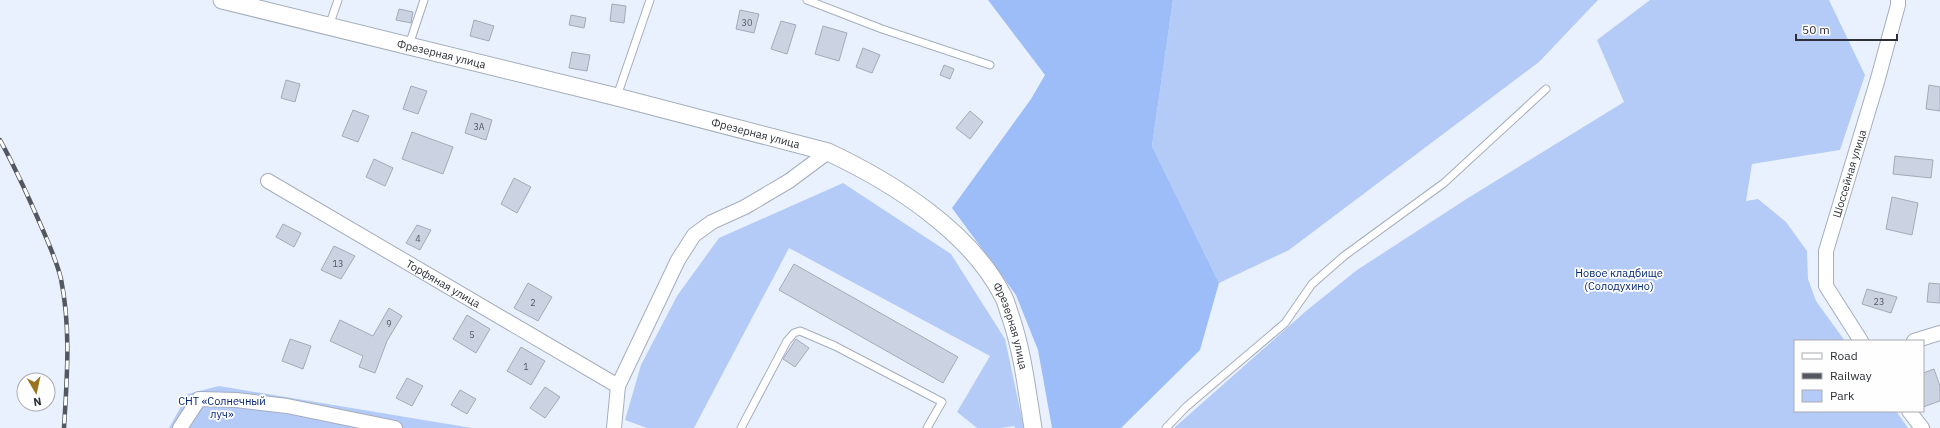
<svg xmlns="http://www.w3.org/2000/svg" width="1940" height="428" font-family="'IBM Plex Sans',sans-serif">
<rect width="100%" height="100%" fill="#eaf1fe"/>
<path fill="#b4cbf8" d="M 1173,0 L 1598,0 L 1539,62 L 1289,250 L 1219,283 L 1152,146 Z
M 1650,0 L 1829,0 L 1865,75 L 1840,150 L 1752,164 L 1746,201 L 1758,199 L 1786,222 L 1807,251 L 1808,279 L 1816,301 L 1845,341 L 1795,341 L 1795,411 L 1896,411 L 1908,428 L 1174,428 L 1306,311 L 1357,270 L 1468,198 L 1624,102 L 1597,40 Z
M 843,183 L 951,254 L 1005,339 L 1024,428 L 1015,428 L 1014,426 L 1001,428 L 977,428 L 957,412 L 990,356 L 789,248 L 694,428 L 647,428 L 625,420 L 641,365 L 677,296 L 719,238 Z
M 219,386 L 472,428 L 169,428 L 188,394 Z"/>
<path fill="#9dbdf8" d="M 988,0 L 1173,0 L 1152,146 L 1219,283 L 1200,350 L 1121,428 L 1052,428 L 1038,350 L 1016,295 L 952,208 L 1031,99 L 1045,75 Z"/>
<path fill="#cbd3e3" stroke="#a2abba" d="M 612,4 L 626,6 L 624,23 L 610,21 Z
M 399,9 L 413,12 L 411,23 L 396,20 Z
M 740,10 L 759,14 L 754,33 L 736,29 Z
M 571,15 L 586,18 L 584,28 L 569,25 Z
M 474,20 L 494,26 L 489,41 L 470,36 Z
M 781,21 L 796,25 L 787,54 L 771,49 Z
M 823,26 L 847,33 L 839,61 L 815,54 Z
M 863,48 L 880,55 L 872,73 L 856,67 Z
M 572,52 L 590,55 L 587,71 L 569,68 Z
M 944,65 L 954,69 L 950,79 L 940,75 Z
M 286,80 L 300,84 L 295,102 L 281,98 Z
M 1929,85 L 1940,87 L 1940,111 L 1926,109 Z
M 411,86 L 427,91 L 418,114 L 403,109 Z
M 353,110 L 369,116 L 358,142 L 342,136 Z
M 970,111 L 983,122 L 970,139 L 956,128 Z
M 471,113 L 492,120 L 486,140 L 465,133 Z
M 412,132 L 453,147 L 443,174 L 402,159 Z
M 1895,156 L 1933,160 L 1931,178 L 1893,174 Z
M 374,159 L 393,168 L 385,186 L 366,177 Z
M 514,178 L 531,187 L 517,213 L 501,204 Z
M 1892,197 L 1918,203 L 1912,235 L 1886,229 Z
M 283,224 L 301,233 L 294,247 L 276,237 Z
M 417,225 L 431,230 L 420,250 L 406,243 Z
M 334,246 L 355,256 L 341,279 L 321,270 Z
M 794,264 L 958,357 L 943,383 L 779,290 Z
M 528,283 L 552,297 L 538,321 L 514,308 Z
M 1929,283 L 1940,284 L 1940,303 L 1927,302 Z
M 1867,289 L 1897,297 L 1891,313 L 1862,304 Z
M 389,308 L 402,316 L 387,341 L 375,373 L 359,367 L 363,356 L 330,341 L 340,320 L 373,336 Z
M 467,315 L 490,329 L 476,353 L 453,339 Z
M 290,339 L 311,346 L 303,369 L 282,361 Z
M 796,339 L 809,348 L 795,367 L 783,359 Z
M 521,347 L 545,361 L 531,385 L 507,371 Z
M 1934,369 L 1940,386 L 1940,401 L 1923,407 L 1923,373 Z
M 407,378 L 423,386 L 412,406 L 396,398 Z
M 545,387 L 560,397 L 545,418 L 530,408 Z
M 460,390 L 476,399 L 467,414 L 451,405 Z"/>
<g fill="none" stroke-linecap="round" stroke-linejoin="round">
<defs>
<path id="service" d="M 807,0 L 882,29 L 990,65
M 329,26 L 338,0
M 409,45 L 424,0
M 617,96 L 650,0
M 741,428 L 787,341 L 794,333 L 800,331 L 835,346 L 942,402 L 927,428
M 1166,428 L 1186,407 L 1285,323 L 1312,284 L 1344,256 L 1444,183 L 1546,89"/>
<g id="minor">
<path id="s1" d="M 268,181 L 618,386"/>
<path id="s2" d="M 1861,341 L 1826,286 L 1826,251 L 1877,82 L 1898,5 L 1898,0"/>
<path d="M 1914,341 L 1940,333"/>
<path d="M 1909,411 L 1922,428"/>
<path d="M 180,428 L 199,399 L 236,400 L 287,406 L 395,428"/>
<path d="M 614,428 L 618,386 L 678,260 L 694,235 L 712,222 L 745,207 L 789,181 L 828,152"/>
</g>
<g id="tertiary">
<path id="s3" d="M 222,0 L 617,97 L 828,152 C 892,182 970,231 1003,296 C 1007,303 1008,311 1011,318 C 1023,354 1027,391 1033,428"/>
</g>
</defs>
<use href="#service" stroke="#a5adbd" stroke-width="9"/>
<use href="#minor" stroke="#a5adbd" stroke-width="16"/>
<use href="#tertiary" stroke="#a5adbd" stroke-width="19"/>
<use href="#service" stroke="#fff" stroke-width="7"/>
<use href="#minor" stroke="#fff" stroke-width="14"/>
<use href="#tertiary" stroke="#fff" stroke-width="17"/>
<defs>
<path id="rail" d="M 0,140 C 16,169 29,198 42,228 C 49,244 57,262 61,279 C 71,328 67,378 64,428"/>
</defs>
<use href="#rail" stroke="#53575f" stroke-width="4.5"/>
<use href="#rail" stroke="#fefefe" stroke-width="3" stroke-dasharray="9" stroke-linecap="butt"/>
</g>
<g text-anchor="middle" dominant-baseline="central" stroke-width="3.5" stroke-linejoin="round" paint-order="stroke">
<g font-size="9" fill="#545861">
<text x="747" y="22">30</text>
<text x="479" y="126">3А</text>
<text x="418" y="238">4</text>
<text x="338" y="263">13</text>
<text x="1879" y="301">23</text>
<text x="533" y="302">2</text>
<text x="389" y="323">9</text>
<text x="472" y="334">5</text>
<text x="526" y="366">1</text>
</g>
<g font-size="11" fill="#2c2f36" stroke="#fefefe">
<text stroke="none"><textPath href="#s3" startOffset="226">Фрезерная улица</textPath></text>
<text stroke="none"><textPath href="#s3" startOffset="550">Фрезерная улица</textPath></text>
<text stroke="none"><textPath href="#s2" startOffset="181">Шоссейная улица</textPath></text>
<text stroke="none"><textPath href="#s1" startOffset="203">Торфяная улица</textPath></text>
<text stroke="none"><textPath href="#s3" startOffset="886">Фрезерная улица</textPath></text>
</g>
<g font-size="11" fill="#032678" stroke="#fefefe">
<text x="1619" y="273">Новое кладбище<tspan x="1619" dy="13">(Солодухино)</tspan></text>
<text x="222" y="401">СНТ «Солнечный<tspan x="222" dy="13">луч»</tspan></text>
</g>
</g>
<rect x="1794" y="340" width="130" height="72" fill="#fefefe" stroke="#aaabae"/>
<rect x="1802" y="353" width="20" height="6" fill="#ffffff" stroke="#aaabae"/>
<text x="1830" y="360" font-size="12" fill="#2c2f36">Road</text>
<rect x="1802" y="373" width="20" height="6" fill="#53575f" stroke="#aaabae"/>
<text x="1830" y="380" font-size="12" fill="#2c2f36">Railway</text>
<rect x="1802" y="390" width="20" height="12" fill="#b4cbf8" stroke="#aaabae"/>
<text x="1830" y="400" font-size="12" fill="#2c2f36">Park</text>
<g transform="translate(36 392) rotate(171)"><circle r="19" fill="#fefefe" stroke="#aaabae"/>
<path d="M0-3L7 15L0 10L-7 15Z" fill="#99731e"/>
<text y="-6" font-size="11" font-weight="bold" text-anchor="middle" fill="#2c2f36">N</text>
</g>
<path d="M1796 34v6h101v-6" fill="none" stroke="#2c2f36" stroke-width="2"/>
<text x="1802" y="34" font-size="12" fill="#2c2f36" stroke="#fefefe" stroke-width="3" paint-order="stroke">50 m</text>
</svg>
